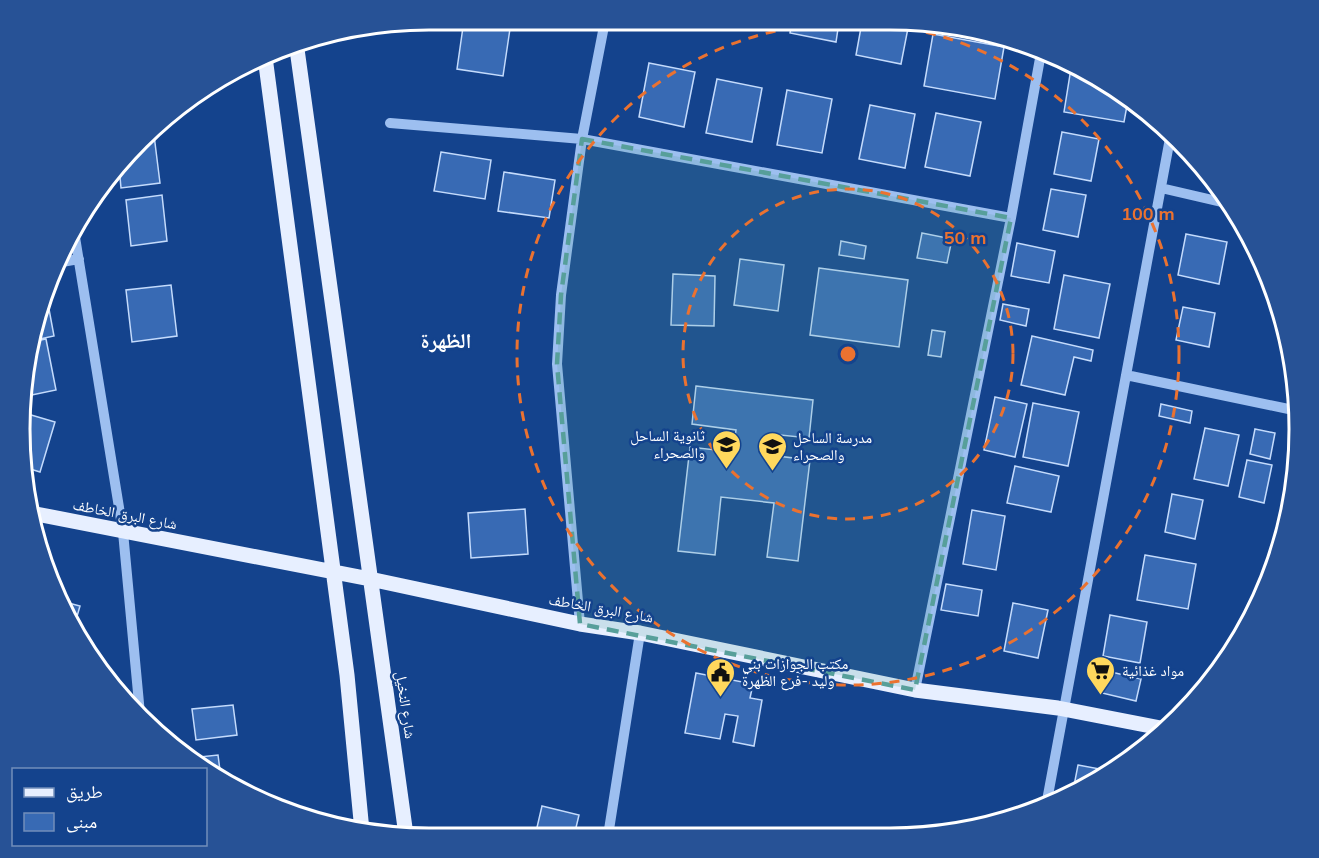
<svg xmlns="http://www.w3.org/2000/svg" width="1319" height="858" font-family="Mulish,'Noto Naskh Arabic',sans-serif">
<rect width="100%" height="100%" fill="#14438d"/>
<path fill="#386ab4" stroke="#c4dbfc" stroke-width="1.5" d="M 464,20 L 511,22 L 503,76 L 457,69 Z
M 792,22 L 839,22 L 836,42 L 790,33 Z
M 862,22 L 909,23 L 901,64 L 856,55 Z
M 933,34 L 1004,47 L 995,99 L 924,86 Z
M 1072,62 L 1128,100 L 1124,122 L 1064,112 Z
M 649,63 L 695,72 L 684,127 L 639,117 Z
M 717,79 L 762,88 L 752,142 L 706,133 Z
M 787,90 L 832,99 L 822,153 L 777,145 Z
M 870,105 L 915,114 L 905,168 L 859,159 Z
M 936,113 L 981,122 L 970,176 L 925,167 Z
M 1062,132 L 1099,139 L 1091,181 L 1054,174 Z
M 151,135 L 154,135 L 160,183 L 121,188 L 119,166 Z
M 441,152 L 491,160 L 485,199 L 434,191 Z
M 504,172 L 555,180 L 549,218 L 498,211 Z
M 1051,189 L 1086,195 L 1078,237 L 1043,230 Z
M 162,195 L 167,241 L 131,246 L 126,200 Z
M 922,233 L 952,239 L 947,263 L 917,258 Z
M 1186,234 L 1227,242 L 1219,284 L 1178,275 Z
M 841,241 L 866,246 L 864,259 L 839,255 Z
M 1017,243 L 1055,251 L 1049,283 L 1011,276 Z
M 740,259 L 784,265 L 778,311 L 734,305 Z
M 819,268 L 908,280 L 899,347 L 810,335 Z
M 673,274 L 715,276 L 714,326 L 671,325 Z
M 1064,275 L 1110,284 L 1099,338 L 1054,329 Z
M 171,285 L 177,336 L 132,342 L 126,290 Z
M 46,293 L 54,336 L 35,340 Z
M 1003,304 L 1029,309 L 1026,326 L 1000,320 Z
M 1183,307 L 1215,313 L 1209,347 L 1176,340 Z
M 932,330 L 945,332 L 941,357 L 928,355 Z
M 1032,336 L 1093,350 L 1091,361 L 1074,357 L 1065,395 L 1021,385 Z
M 46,339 L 56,390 L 22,397 L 35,341 Z
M 696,386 L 813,400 L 809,438 L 771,434 L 769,455 L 810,460 L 798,561 L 767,557 L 774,503 L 721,497 L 715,555 L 678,551 L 690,447 L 733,452 L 736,430 L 692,424 Z
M 995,397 L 1027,404 L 1015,457 L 984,450 Z
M 1033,403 L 1079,412 L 1068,466 L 1023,457 Z
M 1161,404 L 1192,411 L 1190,423 L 1159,416 Z
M 21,412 L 55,422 L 40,472 L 27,468 Z
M 1205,428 L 1239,435 L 1228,486 L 1194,479 Z
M 1255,429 L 1275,433 L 1270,459 L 1250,454 Z
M 1247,460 L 1272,465 L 1264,503 L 1239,497 Z
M 1015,466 L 1059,476 L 1051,512 L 1007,503 Z
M 1287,483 L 1295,485 L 1290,506 L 1283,504 Z
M 1172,494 L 1203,500 L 1195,539 L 1165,532 Z
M 525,509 L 528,554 L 471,558 L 468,513 Z
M 972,510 L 1005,516 L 996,570 L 963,564 Z
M 1145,555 L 1196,564 L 1188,609 L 1137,600 Z
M 946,584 L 982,590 L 978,616 L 941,610 Z
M 61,601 L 80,606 L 73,630 Z
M 1013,603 L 1048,610 L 1038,658 L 1004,651 Z
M 1110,615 L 1147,622 L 1140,663 L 1103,656 Z
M 1107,671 L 1141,679 L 1136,701 L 1102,693 Z
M 696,673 L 753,684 L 750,698 L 762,700 L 754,746 L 733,742 L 738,716 L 725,714 L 720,739 L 685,733 Z
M 233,705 L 237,735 L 196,740 L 192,709 Z
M 218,755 L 221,778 L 190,758 Z
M 1078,765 L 1100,769 L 1098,779 L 1072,796 Z
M 542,806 L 579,815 L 574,836 L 535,836 Z"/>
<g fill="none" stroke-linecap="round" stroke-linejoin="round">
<path stroke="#9dbff0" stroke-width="10" d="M 390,123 L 582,139 L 1011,218
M 1161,188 L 1230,204
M 74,231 L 123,532 L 140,714
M 56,263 L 79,259
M 1126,375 L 1298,411
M 580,624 L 557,364 L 561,295 L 582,139 L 605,21
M 915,690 L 1011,218 L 1041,53
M 1046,806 L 1171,133
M 608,836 L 640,633"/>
<path stroke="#e7efff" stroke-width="15" d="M 296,42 L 406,835
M 265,57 L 347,675 L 362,831
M 31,513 L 370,579 L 580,624 L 640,633 L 915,690 L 1058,708 L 1166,729"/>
</g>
<path fill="#579f9a" fill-opacity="0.2" stroke="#579f9a" stroke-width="4.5" stroke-dasharray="12 8" stroke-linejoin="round" d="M 582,139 L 1011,218 L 915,690 L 580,624 L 557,364 L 561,295 Z"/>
<g fill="none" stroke="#eb7230" stroke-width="3" stroke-dasharray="10 8">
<circle cx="848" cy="354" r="165"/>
<circle cx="848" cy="354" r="331"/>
</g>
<defs>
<symbol id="school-pin" viewBox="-11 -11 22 30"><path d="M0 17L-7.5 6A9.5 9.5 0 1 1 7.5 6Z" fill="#ffd85d" stroke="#14438d"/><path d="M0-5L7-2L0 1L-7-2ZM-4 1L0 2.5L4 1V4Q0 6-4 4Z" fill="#111"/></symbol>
<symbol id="supermarket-pin" viewBox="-11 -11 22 30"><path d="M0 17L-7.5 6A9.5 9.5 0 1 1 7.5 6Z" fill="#ffd85d" stroke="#14438d"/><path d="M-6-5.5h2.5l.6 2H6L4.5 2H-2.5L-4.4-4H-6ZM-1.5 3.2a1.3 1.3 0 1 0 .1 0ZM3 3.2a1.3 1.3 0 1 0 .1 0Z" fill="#111"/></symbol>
<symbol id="civic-pin" viewBox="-11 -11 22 30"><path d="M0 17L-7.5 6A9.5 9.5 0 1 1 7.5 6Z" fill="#ffd85d" stroke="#14438d"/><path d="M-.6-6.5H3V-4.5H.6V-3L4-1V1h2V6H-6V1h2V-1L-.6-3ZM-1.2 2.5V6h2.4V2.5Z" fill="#111"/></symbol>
</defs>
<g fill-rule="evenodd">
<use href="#school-pin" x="710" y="428" width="33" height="45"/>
<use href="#school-pin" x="756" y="430" width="33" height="45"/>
<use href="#supermarket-pin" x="1084" y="654" width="33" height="45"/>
<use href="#civic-pin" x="704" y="656" width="33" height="45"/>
</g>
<g text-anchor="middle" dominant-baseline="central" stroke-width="5" stroke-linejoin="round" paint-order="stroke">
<g font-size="15" fill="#fff" stroke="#14438d" text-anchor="start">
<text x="705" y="435" text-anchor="end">ثانوية الساحل<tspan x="705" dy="17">والصحراء</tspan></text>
<text x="793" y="437">مدرسة الساحل<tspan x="793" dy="17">والصحراء</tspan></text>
<text x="742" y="663">مكتب الجوازات بني<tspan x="742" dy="17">وليد -فرع الظهرة</tspan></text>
<text x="1122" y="670">مواد غذائية</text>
</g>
<g font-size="15" fill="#fff" stroke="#14438d">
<text transform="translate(125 514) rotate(11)">شارع البرق الخاطف</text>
<text transform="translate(601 608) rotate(10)">شارع البرق الخاطف</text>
<text transform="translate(406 705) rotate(82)">شارع النخيل</text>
</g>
<g font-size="21" font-weight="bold" fill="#fff" stroke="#14438d">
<text x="446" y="340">الظهرة</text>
</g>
</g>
<path d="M0 0H1319V858H0ZM429 30H890A399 399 0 0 1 1289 429V429A399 399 0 0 1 890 828H429A399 399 0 0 1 30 429V429A399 399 0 0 1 429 30Z" fill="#275296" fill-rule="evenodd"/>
<path fill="none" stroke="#fff" stroke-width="3" d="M429 30H890A399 399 0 0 1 1289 429V429A399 399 0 0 1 890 828H429A399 399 0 0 1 30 429V429A399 399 0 0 1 429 30Z"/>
<circle cx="848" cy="354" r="9" fill="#eb7230" stroke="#14438d" stroke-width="3"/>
<g font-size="18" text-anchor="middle" font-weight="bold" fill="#eb7230" stroke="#14438d" stroke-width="5" stroke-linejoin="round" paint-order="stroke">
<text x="1148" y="220">100 m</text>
<text x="965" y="244">50 m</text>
</g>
<rect x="12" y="768" width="195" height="78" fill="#14438d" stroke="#728ebb" stroke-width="1.5"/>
<rect x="24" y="788" width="30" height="9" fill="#e7efff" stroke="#728ebb" stroke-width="1.5"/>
<text x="66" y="798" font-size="18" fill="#ffffff">طريق</text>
<rect x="24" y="813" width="30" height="18" fill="#386ab4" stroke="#728ebb" stroke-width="1.5"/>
<text x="66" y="828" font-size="18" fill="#ffffff">مبنى</text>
</svg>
